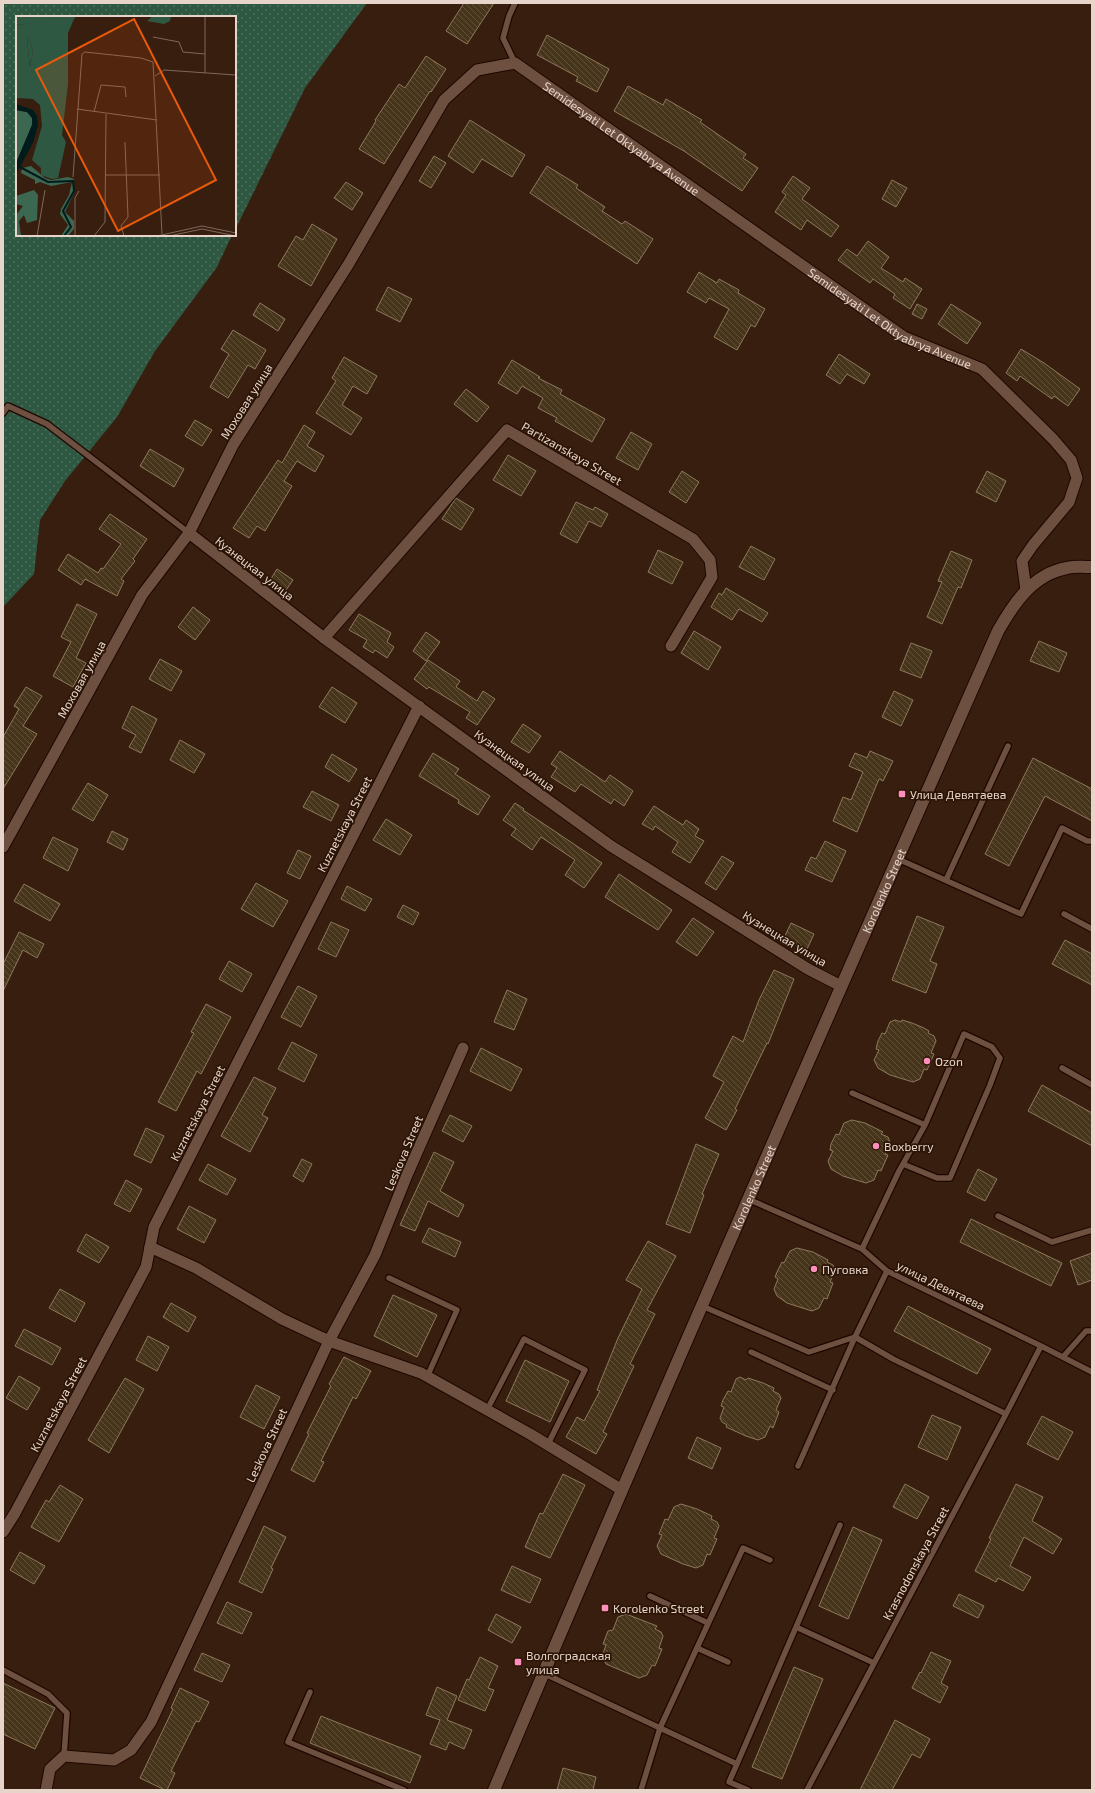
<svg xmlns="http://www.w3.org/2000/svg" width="1095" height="1793" font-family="'Exo 2',sans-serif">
<defs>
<pattern id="garden-dots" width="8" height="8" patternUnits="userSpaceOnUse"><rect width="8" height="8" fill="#2e5842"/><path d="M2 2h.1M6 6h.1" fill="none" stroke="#4c6f5c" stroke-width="1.8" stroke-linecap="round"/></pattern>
<pattern id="building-back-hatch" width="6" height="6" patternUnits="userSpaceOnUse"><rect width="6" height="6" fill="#46351b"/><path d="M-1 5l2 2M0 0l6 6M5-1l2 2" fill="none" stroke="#61513b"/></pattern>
</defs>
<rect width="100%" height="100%" fill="#381e0f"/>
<path fill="url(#garden-dots)" d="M 3,3 L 367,3 L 305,88 L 235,230 L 235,17 L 17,17 L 17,235 L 232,235 L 217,267 L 155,351 L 117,417 L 65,481 L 40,520 L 34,574 L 3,607 Z"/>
<path fill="url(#building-back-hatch)" stroke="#8c795d" d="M 464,3 L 494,3 L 467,44 L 446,31 Z
M 547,35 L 609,69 L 597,92 L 576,81 L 578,77 L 537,55 Z
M 426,56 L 446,69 L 431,92 L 430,91 L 384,164 L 359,149 L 376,121 L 375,120 L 399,84 L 405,88 Z
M 628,86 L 663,105 L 666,99 L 702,120 L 700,122 L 746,154 L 743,158 L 758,168 L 742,191 L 684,151 L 614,111 Z
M 470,120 L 525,155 L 512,177 L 482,159 L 473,173 L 448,156 Z
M 434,156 L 446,163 L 431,188 L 419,181 Z
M 547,166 L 578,185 L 576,188 L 605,207 L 602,211 L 622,224 L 625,221 L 653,239 L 637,264 L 530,193 Z
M 793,176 L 810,188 L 802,199 L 839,226 L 831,237 L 807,220 L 801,230 L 775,212 L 786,195 L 782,192 Z
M 892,180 L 907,188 L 896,207 L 882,199 Z
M 346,182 L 363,193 L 352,210 L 334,198 Z
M 312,224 L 337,239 L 311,286 L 278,266 L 296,236 L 303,240 Z
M 868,241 L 889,257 L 881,268 L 903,282 L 905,278 L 922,289 L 910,309 L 893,298 L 895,294 L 873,279 L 870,283 L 838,260 L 847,249 L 857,256 Z
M 699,272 L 717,283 L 719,279 L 739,290 L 738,293 L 765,309 L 755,327 L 751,325 L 737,350 L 714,337 L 729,309 L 709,298 L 706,303 L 687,292 Z
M 388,287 L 412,299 L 400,322 L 376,310 Z
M 260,303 L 285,319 L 278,331 L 253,315 Z
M 917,304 L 927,309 L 922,319 L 912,314 Z
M 951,304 L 981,323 L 967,344 L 938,324 Z
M 233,330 L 266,350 L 255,369 L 248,365 L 228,398 L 210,387 L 229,354 L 221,349 Z
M 1021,349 L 1044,363 L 1080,389 L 1068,406 L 1054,396 L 1052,399 L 1020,376 L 1017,381 L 1006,373 Z
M 839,354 L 870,374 L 864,384 L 847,374 L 840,384 L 826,375 Z
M 344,357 L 377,376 L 367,394 L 353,386 L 342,405 L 362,418 L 351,435 L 316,413 L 336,381 L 332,378 Z
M 512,360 L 540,377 L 538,378 L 562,390 L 560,394 L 605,419 L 592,442 L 555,421 L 557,418 L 538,408 L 543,398 L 522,386 L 517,394 L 498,383 Z
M 466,389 L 489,407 L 477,422 L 454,404 Z
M 195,420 L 212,430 L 202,446 L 185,436 Z
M 304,425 L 315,432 L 307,446 L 324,456 L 315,472 L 297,461 L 284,481 L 292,486 L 265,531 L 257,526 L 249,538 L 233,528 L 278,460 L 282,463 Z
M 631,432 L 652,444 L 638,470 L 616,458 Z
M 150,449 L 184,469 L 174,487 L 140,466 Z
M 508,455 L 536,471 L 521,496 L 493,480 Z
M 682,471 L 699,482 L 686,503 L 669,492 Z
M 987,471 L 1006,481 L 996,502 L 976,492 Z
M 456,498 L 474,509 L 461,530 L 442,519 Z
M 576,502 L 593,510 L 595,507 L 608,514 L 601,527 L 589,521 L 577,543 L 560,534 Z
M 110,514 L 147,539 L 133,559 L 135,561 L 121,579 L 124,581 L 117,596 L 85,579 L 81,585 L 58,570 L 68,554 L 98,573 L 101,568 L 103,569 L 121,544 L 99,529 Z
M 751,546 L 775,559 L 764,580 L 739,567 Z
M 658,550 L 683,562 L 672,584 L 648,572 Z
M 951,551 L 972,560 L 961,588 L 958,587 L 942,624 L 927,617 L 942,582 L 938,581 Z
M 277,569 L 293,580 L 284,593 L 269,582 Z
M 726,588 L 768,613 L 762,622 L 739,609 L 732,620 L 711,607 L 719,593 L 722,595 Z
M 77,604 L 97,614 L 76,658 L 86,663 L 73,687 L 53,676 L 71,642 L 61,637 Z
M 193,607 L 210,620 L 195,640 L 178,627 Z
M 359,614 L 391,633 L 387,642 L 394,647 L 387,658 L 375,650 L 373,653 L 363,647 L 367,640 L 349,630 Z
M 694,631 L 721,647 L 708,670 L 681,653 Z
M 426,632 L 440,642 L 426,661 L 413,651 Z
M 1039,641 L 1067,653 L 1059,672 L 1030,661 Z
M 911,643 L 932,651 L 921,678 L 900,670 Z
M 160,659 L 182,671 L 171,691 L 149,679 Z
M 428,660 L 460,681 L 456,687 L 477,701 L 483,691 L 495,699 L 477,725 L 466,718 L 470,712 L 429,687 L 427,689 L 414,679 Z
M 26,687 L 42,696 L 23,726 L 37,734 L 3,789 L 3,737 L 19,709 L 14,706 Z
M 332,687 L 357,703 L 345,723 L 319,707 Z
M 894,691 L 913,700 L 901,726 L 882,717 Z
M 132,706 L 157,719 L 141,753 L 129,747 L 136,735 L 122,728 Z
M 523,724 L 541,736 L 529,753 L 511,742 Z
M 180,740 L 205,754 L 194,773 L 170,760 Z
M 560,751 L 605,782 L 610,775 L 633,791 L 624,806 L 614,799 L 611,804 L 581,784 L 575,792 L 551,777 L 557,768 L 551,764 Z
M 870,751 L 893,761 L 883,781 L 879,779 L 857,832 L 833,821 L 843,797 L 851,800 L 863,772 L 849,766 L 855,753 L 867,758 Z
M 433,753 L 459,769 L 455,774 L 490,796 L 478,815 L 458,803 L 459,800 L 419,776 Z
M 332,754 L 357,769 L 349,782 L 325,767 Z
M 1033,758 L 1092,789 L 1092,821 L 1045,796 L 1009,866 L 985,854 Z
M 88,783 L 108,795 L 93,821 L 72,809 Z
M 312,791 L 339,805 L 331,821 L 303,807 Z
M 515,803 L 524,809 L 523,810 L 602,863 L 584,888 L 565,875 L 575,860 L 541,837 L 532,850 L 511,835 L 516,829 L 503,820 Z
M 654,806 L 683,825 L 686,820 L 699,829 L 695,836 L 704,841 L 690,863 L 672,852 L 678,842 L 655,826 L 653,830 L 642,824 Z
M 386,819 L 412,835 L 400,855 L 373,840 Z
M 112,831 L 128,839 L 123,850 L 107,842 Z
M 53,837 L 78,849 L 68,871 L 43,858 Z
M 825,841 L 846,851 L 832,882 L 805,870 L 811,857 L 816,859 Z
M 298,850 L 311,856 L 300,879 L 287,873 Z
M 722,856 L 734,863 L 716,890 L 705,883 Z
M 619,874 L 672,910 L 658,930 L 605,897 Z
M 256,883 L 288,901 L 273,927 L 241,909 Z
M 24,884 L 60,904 L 50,921 L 14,901 Z
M 347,886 L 372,899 L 365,911 L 341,899 Z
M 403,905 L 419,913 L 413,925 L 397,917 Z
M 917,916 L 944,927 L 930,961 L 937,964 L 926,993 L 892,980 Z
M 693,918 L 714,932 L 697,956 L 676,942 Z
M 331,922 L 349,930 L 336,957 L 318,949 Z
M 791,923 L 814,934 L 807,949 L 784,938 Z
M 19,932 L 44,944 L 37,958 L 23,950 L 3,991 L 3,964 Z
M 1065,940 L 1092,954 L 1092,985 L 1052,964 Z
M 229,961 L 252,974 L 242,992 L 219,979 Z
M 774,970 L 794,979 L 768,1044 L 767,1043 L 735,1109 L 737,1110 L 726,1130 L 705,1118 L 724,1082 L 713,1076 L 733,1036 L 743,1042 L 759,1000 Z
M 298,986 L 317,996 L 301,1027 L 281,1017 Z
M 507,990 L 527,999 L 514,1030 L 494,1022 Z
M 206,1004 L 231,1017 L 201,1074 L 197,1071 L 176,1111 L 158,1102 L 194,1033 L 191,1032 Z
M 895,1020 L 901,1022 L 902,1020 L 912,1023 L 924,1028 L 929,1031 L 928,1033 L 934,1036 L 936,1041 L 931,1053 L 934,1054 L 927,1070 L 924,1069 L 920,1079 L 913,1082 L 890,1075 L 878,1068 L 874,1060 L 879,1050 L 876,1049 L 878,1041 L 882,1033 L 885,1034 L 890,1022 Z
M 292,1042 L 317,1055 L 304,1082 L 278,1069 Z
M 481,1048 L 522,1069 L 511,1091 L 470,1071 Z
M 254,1077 L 276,1088 L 262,1115 L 268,1118 L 250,1152 L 221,1136 Z
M 1042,1085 L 1092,1113 L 1092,1146 L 1028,1111 Z
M 450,1115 L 472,1126 L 463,1142 L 442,1131 Z
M 852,1120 L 865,1123 L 883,1132 L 881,1134 L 888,1137 L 890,1142 L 885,1154 L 888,1155 L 881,1171 L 878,1170 L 874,1180 L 866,1183 L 843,1176 L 831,1169 L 828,1161 L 833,1151 L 830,1150 L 831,1144 L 836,1134 L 839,1135 L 844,1123 Z
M 146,1128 L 164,1136 L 151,1163 L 134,1155 Z
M 696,1144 L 719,1154 L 702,1194 L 704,1195 L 690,1233 L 666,1224 Z
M 434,1152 L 454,1162 L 440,1191 L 464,1205 L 458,1217 L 428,1201 L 415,1231 L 400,1225 Z
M 302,1159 L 312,1164 L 303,1182 L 293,1176 Z
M 208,1164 L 236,1179 L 227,1195 L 199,1180 Z
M 978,1169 L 997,1179 L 985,1201 L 967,1192 Z
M 126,1180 L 142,1189 L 130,1212 L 114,1204 Z
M 189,1206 L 216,1220 L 204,1243 L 177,1229 Z
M 971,1219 L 1062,1263 L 1051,1286 L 960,1242 Z
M 429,1228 L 461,1242 L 455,1257 L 422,1242 Z
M 86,1234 L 109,1247 L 99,1263 L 77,1251 Z
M 648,1241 L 676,1256 L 647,1310 L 655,1314 L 630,1364 L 634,1366 L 603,1432 L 607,1434 L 596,1454 L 566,1437 L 577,1417 L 584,1421 L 600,1391 L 597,1390 L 618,1338 L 642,1289 L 626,1280 Z
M 797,1248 L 813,1252 L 828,1260 L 827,1262 L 833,1265 L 835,1270 L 830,1282 L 833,1283 L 827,1299 L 824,1298 L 819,1308 L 812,1311 L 787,1303 L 777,1296 L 774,1289 L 778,1279 L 775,1277 L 777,1272 L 782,1262 L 784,1263 L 790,1251 Z
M 1092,1253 L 1092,1280 L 1078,1285 L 1070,1261 Z
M 60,1289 L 85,1303 L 75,1322 L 49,1308 Z
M 393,1295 L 437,1315 L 417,1357 L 374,1336 Z
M 171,1303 L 196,1317 L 188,1332 L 163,1317 Z
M 908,1306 L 991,1349 L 977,1374 L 894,1331 Z
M 24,1329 L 61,1348 L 52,1365 L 15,1346 Z
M 148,1336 L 169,1347 L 157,1371 L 136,1360 Z
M 344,1357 L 371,1371 L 356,1399 L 353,1397 L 321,1461 L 324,1462 L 314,1482 L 291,1470 L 309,1434 L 307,1433 L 331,1386 L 329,1384 Z
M 525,1360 L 569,1381 L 550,1422 L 506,1401 Z
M 19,1376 L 40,1388 L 27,1410 L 6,1398 Z
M 740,1377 L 746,1380 L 748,1378 L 763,1383 L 774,1388 L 773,1391 L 779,1394 L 781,1398 L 776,1410 L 779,1412 L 773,1428 L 770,1426 L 765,1437 L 758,1440 L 746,1436 L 726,1427 L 727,1425 L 722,1422 L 720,1418 L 724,1407 L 721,1406 L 723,1400 L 728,1391 L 731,1392 L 736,1379 Z
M 125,1378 L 144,1389 L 109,1453 L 88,1440 Z
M 256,1385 L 280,1397 L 264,1429 L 240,1417 Z
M 932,1415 L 961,1427 L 947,1460 L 918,1447 Z
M 1042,1416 L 1073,1432 L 1058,1460 L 1027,1444 Z
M 697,1437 L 721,1448 L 712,1469 L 688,1458 Z
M 563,1474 L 585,1485 L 550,1558 L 525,1547 L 540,1513 L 543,1514 Z
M 905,1484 L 929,1497 L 917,1519 L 893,1507 Z
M 1016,1484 L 1043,1497 L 1032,1521 L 1062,1539 L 1053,1554 L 1024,1537 L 1010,1566 L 1031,1577 L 1023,1591 L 998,1578 L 996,1582 L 975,1571 L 991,1539 L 989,1538 Z
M 60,1485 L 83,1499 L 59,1542 L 31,1527 L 46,1500 L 49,1502 Z
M 681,1504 L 697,1509 L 712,1516 L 711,1519 L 717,1522 L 719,1526 L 714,1538 L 717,1539 L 710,1555 L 707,1554 L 703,1565 L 696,1568 L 683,1564 L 661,1554 L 657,1546 L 662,1535 L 659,1534 L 665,1519 L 668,1520 L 674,1507 Z
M 264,1526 L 286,1537 L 271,1568 L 273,1569 L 262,1593 L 239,1582 Z
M 853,1527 L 882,1540 L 848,1619 L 819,1606 Z
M 20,1552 L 45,1566 L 34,1584 L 10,1570 Z
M 512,1566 L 541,1579 L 530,1603 L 501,1590 Z
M 959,1594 L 984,1606 L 978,1618 L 953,1606 Z
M 227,1602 L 252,1613 L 242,1634 L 217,1623 Z
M 496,1614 L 521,1627 L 512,1643 L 488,1630 Z
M 626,1614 L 657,1626 L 655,1629 L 661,1632 L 663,1636 L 659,1648 L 662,1649 L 655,1666 L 652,1665 L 647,1675 L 639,1678 L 606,1664 L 602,1656 L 606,1645 L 603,1644 L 608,1631 L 613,1630 L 618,1617 Z
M 931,1652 L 951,1661 L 941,1683 L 948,1687 L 940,1703 L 912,1688 L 920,1672 L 921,1673 Z
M 202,1653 L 230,1665 L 222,1682 L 194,1670 Z
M 480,1657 L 498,1666 L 488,1688 L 494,1690 L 485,1711 L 458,1700 L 467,1679 L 469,1680 Z
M 794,1667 L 823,1679 L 782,1779 L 752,1767 Z
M 3,1683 L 55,1708 L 35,1749 L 3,1734 Z
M 437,1687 L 457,1696 L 447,1720 L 472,1730 L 464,1749 L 449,1742 L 446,1750 L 430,1744 L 440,1720 L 426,1715 Z
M 180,1688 L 209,1702 L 199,1722 L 196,1721 L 171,1771 L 175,1773 L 167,1790 L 165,1790 L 140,1778 L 173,1709 L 171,1708 Z
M 321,1716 L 421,1756 L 410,1783 L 310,1743 Z
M 895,1720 L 930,1739 L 920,1758 L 912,1754 L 892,1790 L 860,1790 Z
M 563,1768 L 596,1777 L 593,1790 L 557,1790 Z"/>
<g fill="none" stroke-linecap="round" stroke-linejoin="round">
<defs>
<path id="lane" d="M 515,63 L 503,38 L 509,16 L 515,3
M 3,413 L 8,406 L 47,424 L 189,533
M 898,859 L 1021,914 L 1062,828 L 1087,841 L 1092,841
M 946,880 L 1008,746
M 1064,914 L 1092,929
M 1062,1068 L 1092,1085
M 852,1093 L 925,1125
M 748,1199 L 862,1249 L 887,1271 L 1041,1346 L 1092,1372
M 998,1216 L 1052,1242 L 1092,1230
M 862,1249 L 899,1171 L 925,1125 L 964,1034 L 992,1047 L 1000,1058 L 990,1085 L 950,1178 L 937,1178 L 903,1164
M 887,1271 L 855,1337 L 893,1359 L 1006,1414
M 389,1278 L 457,1310 L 427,1377
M 702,1306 L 809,1352 L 855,1337 L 798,1466
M 751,1352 L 833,1390
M 1063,1357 L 1086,1331 L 1092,1331
M 487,1410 L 524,1339 L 585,1370 L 548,1444
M 650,1596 L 708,1623
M 796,1627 L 874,1663
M 697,1648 L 728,1662
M 3,1670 L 48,1694 L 67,1713 L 64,1756
M 543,1673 L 660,1728 L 743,1548 L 770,1560
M 310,1692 L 288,1742 L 404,1790
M 737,1764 L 729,1782 L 748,1790
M 641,1790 L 660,1728 L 737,1764 L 840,1525
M 807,1790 L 1006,1414 L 1041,1346"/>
<g id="street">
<path d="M 189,533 L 324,638 L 611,846 L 808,969 L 841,986"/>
<path d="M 324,638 L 507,430 L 693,539 L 710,560 L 712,577 L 671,646"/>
<path id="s1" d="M 3,847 L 142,595 L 189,533 L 233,445 L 348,265 L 444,100 L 477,70 L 515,63 L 904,337 L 982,369 L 1053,439 L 1071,460 L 1077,478 L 1069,502 L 1033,545 L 1022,561 L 1026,590"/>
<path d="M 150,1247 L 196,1268 L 282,1319 L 329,1341 L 421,1373 L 530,1434 L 622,1490"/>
<path d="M 3,1532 L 15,1513 L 146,1267 L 154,1227 L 419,706"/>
<path d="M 46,1790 L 50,1769 L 64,1756 L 114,1760 L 131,1750 L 151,1722 L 329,1341 L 375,1255 L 407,1175 L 463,1048"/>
</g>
<g id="secondary">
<path id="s2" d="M 494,1790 C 658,1402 828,1016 998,631 C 1014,603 1033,574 1067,568 C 1075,566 1084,567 1092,567"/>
</g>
</defs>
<use href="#lane" stroke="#1e0700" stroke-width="8"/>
<use href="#street" stroke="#1e0700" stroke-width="13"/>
<use href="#secondary" stroke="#1e0700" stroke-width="14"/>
<use href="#lane" stroke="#6d5040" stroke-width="5.5"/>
<use href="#street" stroke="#6d5040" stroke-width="11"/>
<use href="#secondary" stroke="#6d5040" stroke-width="12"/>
</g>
<g fill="#fe8ebc" stroke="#2d1506" stroke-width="1.5">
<rect x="898" y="790" width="8" height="8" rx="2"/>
<circle cx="927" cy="1061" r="4"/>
<circle cx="876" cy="1146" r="4"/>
<circle cx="814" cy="1269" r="4"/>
<rect x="601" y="1604" width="8" height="8" rx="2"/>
<rect x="514" y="1658" width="8" height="8" rx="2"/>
</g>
<g text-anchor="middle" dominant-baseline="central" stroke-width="3.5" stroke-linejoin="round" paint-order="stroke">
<g font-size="12" fill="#e7d5cc" stroke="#2d1506">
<text stroke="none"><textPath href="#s1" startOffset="1082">Semidesyati Let Oktyabrya Avenue</textPath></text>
<text stroke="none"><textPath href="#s1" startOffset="1406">Semidesyati Let Oktyabrya Avenue</textPath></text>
<text transform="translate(246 401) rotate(-58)">Моховая улица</text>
<text transform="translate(572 453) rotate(30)">Partizanskaya Street</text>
<text transform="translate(255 568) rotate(38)">Кузнецкая улица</text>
<text transform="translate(81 679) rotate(-61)">Моховая улица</text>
<text transform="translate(515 760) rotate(36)">Кузнецкая улица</text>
<text transform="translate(344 824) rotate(-63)">Kuznetskaya Street</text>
<text stroke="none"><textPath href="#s2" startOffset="980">Korolenko Street</textPath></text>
<text transform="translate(785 938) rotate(31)">Кузнецкая улица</text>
<text transform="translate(197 1113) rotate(-63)">Kuznetskaya Street</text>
<text transform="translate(403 1153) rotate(-67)">Leskova Street</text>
<text stroke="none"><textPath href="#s2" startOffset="656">Korolenko Street</textPath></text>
<text transform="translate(941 1285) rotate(26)">улица Девятаева</text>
<text transform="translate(58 1404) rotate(-62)">Kuznetskaya Street</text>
<text transform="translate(266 1445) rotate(-65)">Leskova Street</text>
<text transform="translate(915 1563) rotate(-62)">Krasnodonskaya Street</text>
</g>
<g font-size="12" fill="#e7d5cc" stroke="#2d1506" text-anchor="start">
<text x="910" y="794">Улица Девятаева</text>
<text x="935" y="1061">Ozon</text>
<text x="884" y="1146">Boxberry</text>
<text x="822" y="1269">Пуговка</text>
<text x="613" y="1608">Korolenko Street</text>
<text x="526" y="1655">Волгоградская<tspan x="526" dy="14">улица</tspan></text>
</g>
</g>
<g transform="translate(16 16)">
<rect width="220" height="220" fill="#381e0f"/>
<path d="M 0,0 L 60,0 L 58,3 L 47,5 L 0,9 ZM 137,0 L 155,0 L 154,5 L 148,8 L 131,5 ZM 13,21 L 17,37 L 14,51 L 11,23 Z" fill="#2e5842"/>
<path d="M 0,94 L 11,96 L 16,102 L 16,109 L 0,147 ZM 15,150 L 29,162 L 35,164 L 52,161 L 58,163 L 58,177 L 49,196 L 58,205 L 58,213 L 52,220 L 45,220 L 52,209 L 44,198 L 45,193 L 53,179 L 56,166 L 35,170 L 24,166 L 19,168 L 19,164 L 5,157 L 6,152 ZM 18,174 L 22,179 L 21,204 L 11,207 L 8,199 L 3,205 L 5,220 L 0,220 L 0,199 L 7,190 L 0,188 L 0,180 Z" fill="#3c6751"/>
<path d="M 58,3 L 52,17 L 52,68 L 46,119 L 50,126 L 42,162 L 36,163 L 25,159 L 25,152 L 16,144 L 26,110 L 24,89 L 17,83 L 0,82 L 0,9 ZM 13,21 L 17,37 L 14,51 L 11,23 Z" fill="#2e5842" fill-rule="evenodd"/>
<path d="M 0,88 L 17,94 L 21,100 L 22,109 L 17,127 L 0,158 L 0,147 L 16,109 L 16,102 L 11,96 L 0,94 Z" fill="#001b1c"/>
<path fill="none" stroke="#001b1c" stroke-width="2" d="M 2,150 L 32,166 L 57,165 L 58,175 L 47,195 L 55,211 L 48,220"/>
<path fill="none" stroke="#7e675b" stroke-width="1" d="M 189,0 L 189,57M 137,21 L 163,26 L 167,36 L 189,38M 139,60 L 148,54 L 220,59M 61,93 L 141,104M 78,96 L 85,69 L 109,71 L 110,81M 90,159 L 144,159M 57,161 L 66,38 L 69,36 L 125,42 L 137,46 L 146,218M 21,220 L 29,174M 59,220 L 59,182 L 63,175M 78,220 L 89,206 L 90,98M 108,220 L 105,210 L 112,201 L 109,126M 141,220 L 186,210 L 220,217M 153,220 L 186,213 L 220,220"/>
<path fill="#e8590c" fill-opacity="0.15" stroke="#e8590c" stroke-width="2" d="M 118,3 L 200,164 L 102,215 L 20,54 Z"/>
<rect width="220" height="220" fill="none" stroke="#e7d5cc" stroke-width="2"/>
</g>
<rect width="1095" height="1793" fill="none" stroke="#e7d5cc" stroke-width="8"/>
</svg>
